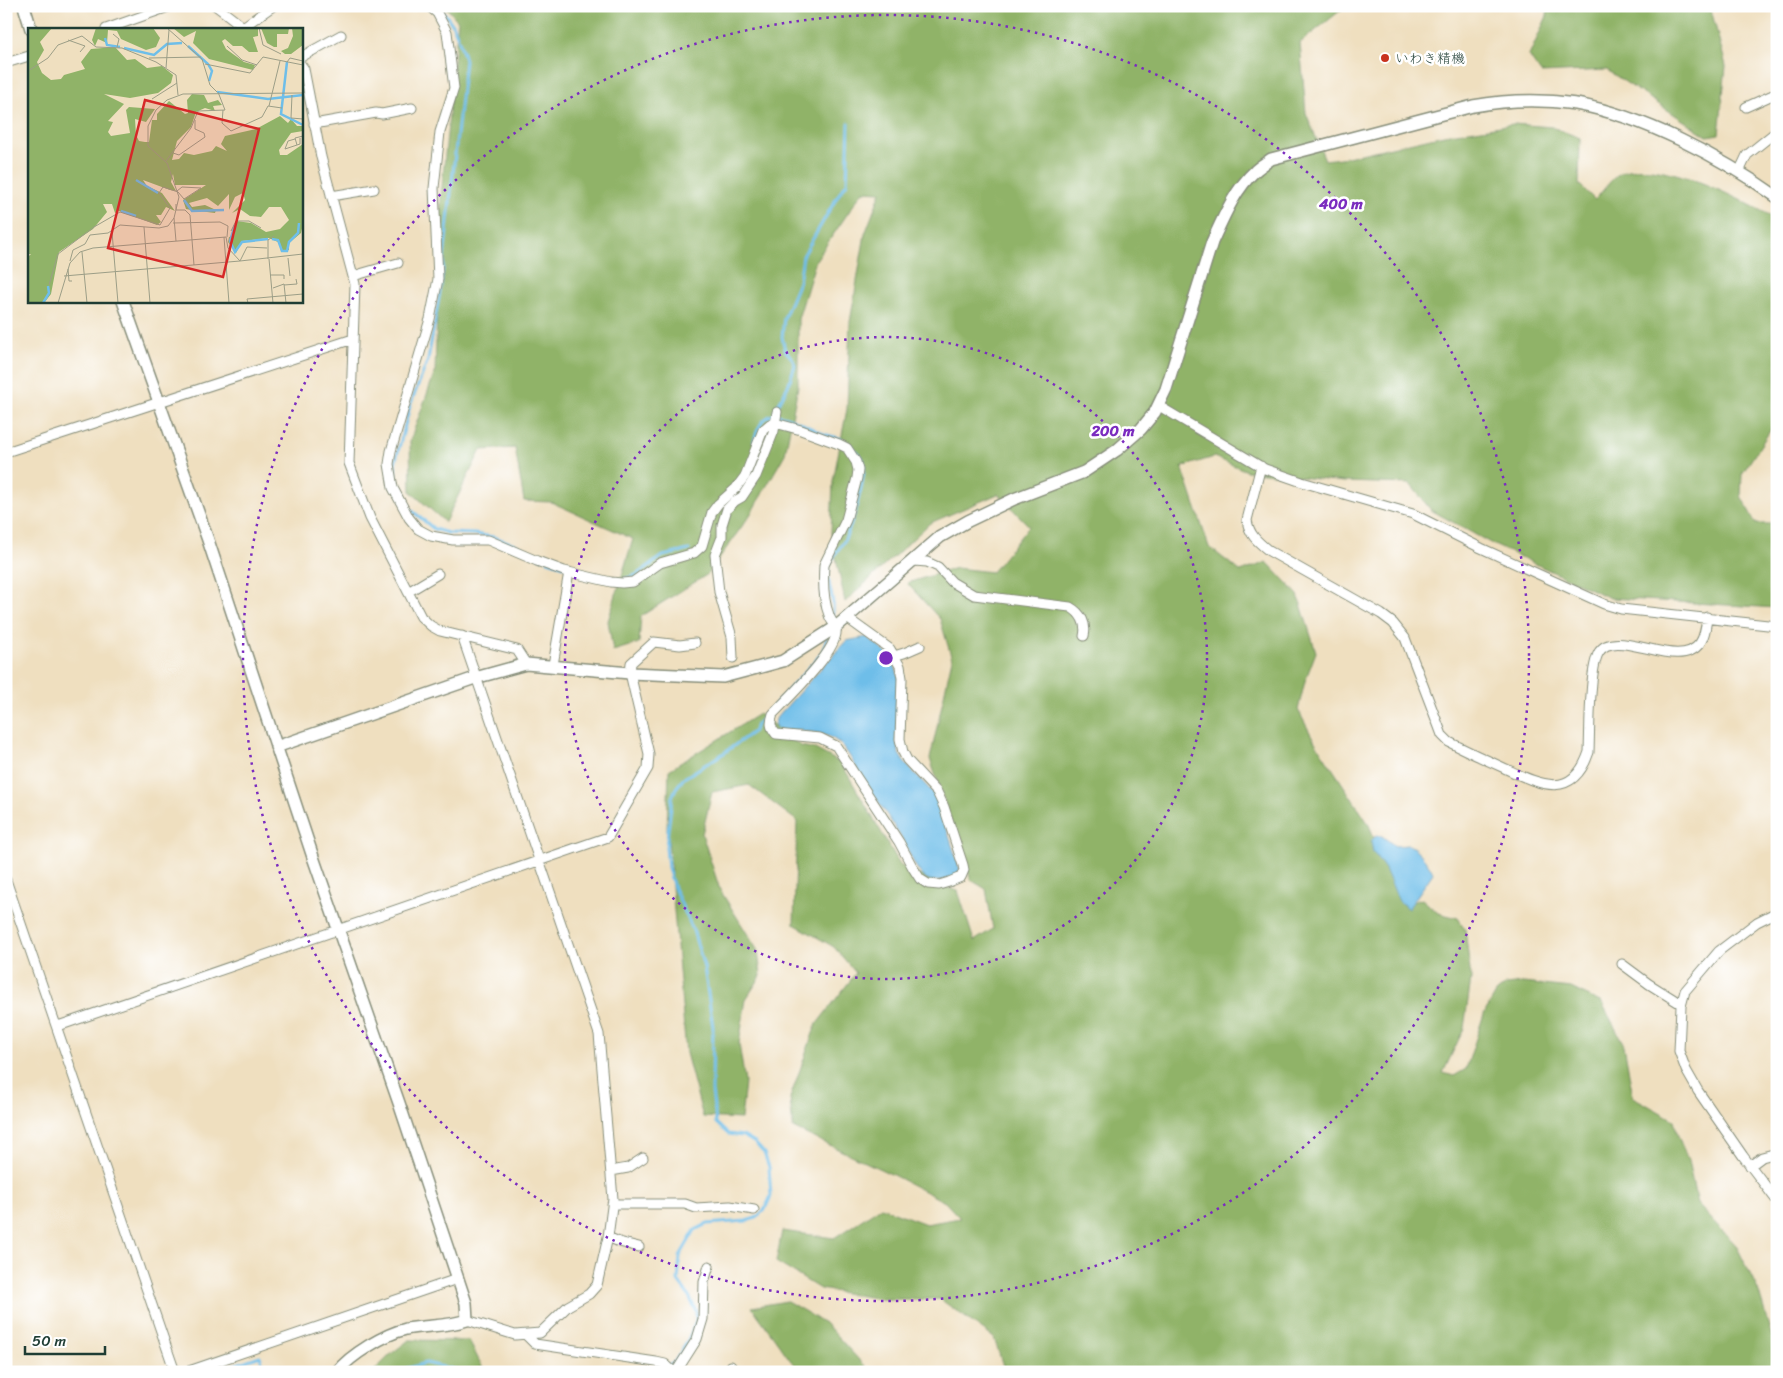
<svg xmlns="http://www.w3.org/2000/svg" width="1783" height="1378" font-family="Sriracha,'Klee One',sans-serif">
<rect width="100%" height="100%" fill="#fff"/>
<filter id="ink" filterUnits="userSpaceOnUse"><feTurbulence type="fractalNoise" baseFrequency=".02" numOctaves="2"/><feDisplacementMap in="SourceGraphic" scale="10" xChannelSelector="R" yChannelSelector="G"/><feConvolveMatrix kernelMatrix="1 2 1 2 8 2 1 2 1" color-interpolation-filters="sRGB"/></filter>
<filter id="wash" filterUnits="userSpaceOnUse"><feTurbulence type="fractalNoise" baseFrequency=".0096" numOctaves="4" result="noise"/><feDisplacementMap in="SourceGraphic" scale="20" xChannelSelector="R" yChannelSelector="G"/><feGaussianBlur stdDeviation="1.12" result="paint"/><feColorMatrix in="noise" values="0 0 0 0 0 0 0 0 0 0 0 0 0 0 0 0 0 1.4 0 .05"/><feComposite in="paint" operator="in"/></filter>
<g filter="url(#wash)">
<rect width="100%" height="100%" fill="#efdfbf"/>
<path fill="#90b368" stroke="#58784e" d="M 445,6 L 1346,6 L 1300,43 L 1306,113 L 1325,160 L 1348,157 L 1444,135 L 1513,124 L 1552,127 L 1580,138 L 1579,184 L 1595,200 C 1601,193 1614,175 1622,172 C 1662,156 1740,200 1777,219 L 1777,420 L 1742,474 L 1741,496 L 1756,524 L 1768,524 L 1777,520 L 1777,608 L 1610,598 L 1494,545 L 1431,510 L 1410,484 L 1344,482 L 1247,471 L 1214,457 L 1182,467 L 1209,547 L 1241,572 L 1267,562 L 1298,595 L 1316,652 L 1305,681 L 1298,710 L 1315,742 L 1368,823 L 1403,905 L 1422,899 L 1438,913 L 1458,918 L 1465,929 L 1471,979 L 1464,1028 L 1443,1073 L 1454,1076 L 1466,1069 L 1484,1014 L 1496,993 L 1506,985 L 1523,983 L 1571,988 L 1602,1003 L 1624,1045 L 1633,1097 L 1674,1120 L 1678,1136 L 1688,1160 L 1697,1204 L 1736,1245 L 1758,1290 L 1772,1337 L 1777,1339 L 1777,1372 L 1005,1372 L 994,1338 L 940,1299 L 881,1299 L 820,1289 L 776,1262 L 782,1231 L 834,1238 L 881,1207 L 926,1224 L 960,1218 L 945,1202 L 893,1175 L 793,1128 L 790,1098 L 816,1025 L 856,973 L 834,947 L 794,924 L 797,821 L 749,785 L 712,792 L 702,834 L 720,890 L 758,951 L 761,976 L 746,999 L 739,1044 L 745,1082 L 741,1119 L 703,1117 L 686,1053 L 667,827 L 669,770 L 759,714 L 801,746 L 815,749 L 841,763 L 901,866 L 939,885 L 958,891 L 974,941 L 993,929 L 986,889 L 971,880 L 930,759 L 952,659 L 940,619 L 907,583 L 956,568 L 992,572 L 1029,526 L 998,494 L 930,523 L 845,602 L 831,533 L 833,481 L 847,409 L 850,322 L 865,234 L 881,192 L 863,191 L 816,260 L 798,319 L 798,386 L 785,454 L 750,515 L 708,574 L 641,616 L 639,643 L 613,651 L 608,621 L 633,539 L 551,502 L 524,501 L 515,448 L 481,450 L 445,522 L 411,492 L 410,441 L 435,372 L 441,197 L 458,21 Z
M 1548,6 L 1710,6 L 1726,66 L 1719,134 L 1707,136 L 1607,70 L 1541,73 L 1529,56 L 1547,16 Z
M 787,1301 L 826,1324 L 870,1372 L 801,1372 L 791,1361 L 752,1307 Z
M 409,1340 L 469,1341 L 485,1372 L 373,1372 L 391,1354 Z"/>
<path fill="#6ebee9" stroke="#467e8e" d="M 867,637 C 884,650 894,657 899,679 L 896,739 L 899,754 L 904,762 L 934,794 L 940,808 L 960,870 C 954,881 932,885 923,876 C 913,866 909,850 902,839 C 889,817 874,796 860,774 C 854,764 848,751 839,743 C 825,730 801,732 784,731 C 774,729 773,725 777,717 L 846,641 Z
M 1376,836 L 1382,836 L 1395,846 C 1399,846 1404,845 1408,845 C 1416,846 1431,866 1433,873 L 1408,909 L 1399,901 L 1385,869 L 1373,852 L 1371,841 Z"/>
<g fill="none" stroke-linecap="round" stroke-linejoin="round">
<path stroke="#6ebee9" stroke-width="3" d="M 437,6 C 454,20 459,39 465,60 L 441,286 L 428,360 L 410,406 L 395,463 L 396,479 L 401,494 L 409,508 L 434,529 L 448,533 L 474,534 L 494,537 L 514,544 L 542,558
M 775,411 L 788,386 L 795,365 L 792,358 L 785,350 L 782,337 L 784,318 L 799,282 L 803,256 L 839,194 L 847,183 L 849,123
M 754,441 C 757,431 761,418 773,415 C 786,413 814,431 827,435 C 833,437 839,437 844,441 C 850,445 860,454 863,460 C 868,474 851,527 844,541 C 839,549 831,558 829,567 C 825,584 837,601 832,616
M 548,561 L 582,571
M 625,579 L 636,575 L 663,556 L 689,550
M 214,1372 L 260,1356 L 265,1372
M 395,1372 L 426,1363 L 464,1372
M 653,1372 L 674,1363 L 687,1342 L 696,1321 L 696,1311 L 689,1296 L 678,1281 L 680,1256 L 695,1230 L 707,1224 L 746,1221 L 756,1218 L 765,1209 L 771,1196 L 769,1167 L 764,1153 L 755,1143 L 743,1136 L 728,1134 L 716,1123 L 712,1091 L 713,1027 L 704,967 L 693,930 L 674,888 L 668,868 L 666,847 L 672,797 L 676,788 L 684,778 L 724,753 L 754,731 L 755,727 L 822,653 L 827,637"/>
</g>
</g>
<g filter="url(#ink)">
<g fill="none" stroke-linecap="round" stroke-linejoin="round">
<defs>
<path id="minor" d="M 216,6 L 246,29
M 429,6 L 437,13 L 447,32 L 454,88 L 440,132 L 434,188 L 438,279 L 430,319 L 391,451 L 389,464 L 393,488 L 409,518 L 418,529 L 431,536 L 453,540 L 488,540 L 537,561 L 564,571 L 611,582 L 622,583 L 633,582 L 660,563 L 694,553 L 702,546 L 712,512 L 718,504 L 736,488 L 745,476 L 763,430 L 770,424 L 775,423 L 801,430 L 839,444 L 847,448 L 856,462 L 858,470 L 857,478 L 846,520 L 824,565 C 823,581 823,600 829,615 C 830,620 835,624 836,629 C 840,649 788,698 773,714 C 770,723 770,727 776,734 L 820,738 L 836,746 L 899,842 L 913,868 L 920,879 L 928,884 L 939,885 L 949,882 L 961,877 L 964,870 L 963,865 L 944,807 L 937,792 L 907,760 L 903,752 L 900,739 L 902,678 L 900,666 L 890,649 L 847,618
M 243,27 L 273,6
M 106,29 L 171,6
M 301,57 L 341,35
M 6,63 L 29,56
M 301,65 L 304,69 L 321,157 L 355,284 L 349,463 L 370,518 L 421,617 L 431,626 L 440,631 L 517,650 L 526,664
M 1746,107 L 1777,93
M 314,124 L 376,113 L 382,114 L 412,108
M 1739,172 L 1747,155 L 1777,131
M 331,196 L 374,189
M 353,276 L 398,263
M 1159,406 L 1265,469 L 1302,482 L 1413,514 L 1481,548 L 1604,604 L 1621,609 L 1777,626
M 6,452 L 353,339
M 1261,466 L 1247,520 C 1249,535 1258,542 1269,551 L 1381,614 L 1393,623 L 1405,638 L 1439,727 L 1442,735 L 1449,742 C 1467,751 1484,759 1502,767 C 1537,783 1572,803 1589,752 C 1590,730 1589,669 1599,652 C 1616,625 1679,673 1700,643 C 1705,636 1706,626 1707,617
M 914,561 L 927,562 L 938,567 L 952,582 L 974,595 L 1070,607 C 1081,613 1087,624 1084,636
M 408,592 L 438,574
M 462,636 L 599,1034 L 613,1199 L 608,1237 L 597,1285 L 589,1294 L 568,1306 L 540,1333 L 515,1335 L 467,1320
M 894,656 L 904,653 L 920,646
M 733,658 L 732,637 L 719,592 L 715,555 L 722,537 L 722,525 L 727,509 L 735,501 L 742,497 L 756,476 L 774,431 L 777,412
M 553,665 L 569,572
M 6,880 L 175,1372
M 1777,912 L 1757,922 L 1719,951 L 1685,991 L 1681,1006 L 1679,1051 L 1686,1070 L 1698,1091 L 1743,1156 L 1777,1201
M 1622,964 L 1649,984 L 1681,1004
M 56,1025 L 61,1025 L 608,837 L 648,768 L 649,754 L 630,673 L 631,663 L 654,642 L 680,645 L 695,643
M 1750,1166 L 1762,1157 L 1777,1153
M 611,1171 L 628,1168 L 643,1158
M 612,1204 L 685,1204 L 696,1208 L 730,1206 L 754,1210
M 608,1237 L 619,1242 L 639,1247
M 526,1335 L 535,1344 L 656,1362 L 665,1364 L 674,1372
M 186,1372 L 457,1279
M 676,1372 L 697,1339 L 703,1319 L 704,1282 L 709,1266
M 727,1372 L 731,1366"/>
<path id="tertiary" d="M 24,6 L 31,29
M 123,301 L 208,540 L 313,857 L 399,1103 L 466,1303 L 467,1320 C 447,1327 426,1325 406,1329 C 385,1334 350,1355 337,1372
M 276,747 L 475,678 L 526,664 L 630,673 L 723,677 L 783,661 L 836,627 L 940,537 L 968,521 L 1014,499 L 1084,472 L 1117,450 L 1141,429 L 1155,412 L 1166,389 L 1212,242 C 1223,218 1235,189 1255,171 C 1260,166 1266,163 1271,159 L 1473,106 C 1506,100 1542,99 1576,104 C 1643,116 1721,157 1777,197"/>
</defs>
<use href="#minor" stroke="#878e7a" stroke-width="11"/>
<use href="#tertiary" stroke="#878e7a" stroke-width="14"/>
<use href="#minor" stroke="#fff" stroke-width="9"/>
<use href="#tertiary" stroke="#fff" stroke-width="11"/>
</g>
</g>
<g fill="none" stroke="#7b2cbf" stroke-width="2.5" stroke-dasharray="2.5 5">
<circle cx="886" cy="658" r="321"/>
<circle cx="886" cy="658" r="643"/>
</g>
<circle fill="#c8321e" stroke="#fff" stroke-width="2" cx="1385" cy="58" r="5"/>
<g text-anchor="middle" dominant-baseline="central" stroke-width="5" stroke-linejoin="round" paint-order="stroke">
<g font-size="14" fill="#1f3d34" stroke="#fff" text-anchor="start">
<text x="1395" y="58">いわき精機</text>
</g>
</g>
<g transform="translate(28 28)">
<rect width="275" height="275" fill="#efdfbf"/>
<path d="M 0,0 L 24,0 L 12,14 L 16,22 L 9,34 L 14,45 L 23,52 L 33,51 L 36,47 L 57,41 L 53,34 L 63,21 L 87,19 L 99,32 L 107,31 L 119,40 L 134,38 L 145,47 L 143,55 L 130,65 L 102,70 L 76,66 L 96,76 L 80,93 L 85,94 L 80,104 L 83,108 L 102,105 L 98,82 L 101,79 L 127,81 L 118,94 L 107,91 L 108,107 L 111,113 L 117,114 L 121,114 L 124,92 L 129,92 L 129,86 L 141,73 L 157,86 L 160,85 L 159,72 L 164,66 L 176,67 L 180,75 L 190,72 L 194,77 L 185,78 L 187,83 L 177,80 L 168,84 L 163,99 L 149,113 L 144,132 L 151,131 L 156,125 L 166,127 L 184,123 L 188,118 L 199,123 L 193,116 L 197,108 L 228,101 L 252,88 L 260,95 L 263,91 L 269,98 L 275,98 L 275,103 L 263,105 L 251,122 L 252,127 L 259,127 L 275,116 L 275,196 L 273,205 L 261,215 L 261,222 L 253,224 L 252,215 L 241,210 L 214,213 L 208,225 L 200,214 L 201,209 L 206,208 L 208,193 L 223,195 L 238,204 L 252,201 L 261,192 L 253,179 L 241,179 L 233,189 L 222,188 L 212,181 L 204,185 L 217,172 L 215,165 L 207,169 L 201,182 L 201,166 L 190,178 L 179,170 L 161,175 L 164,179 L 177,177 L 188,182 L 187,185 L 163,182 L 158,181 L 155,172 L 178,157 L 147,157 L 145,146 L 143,154 L 148,163 L 142,162 L 115,152 L 119,158 L 134,165 L 147,183 L 138,179 L 133,187 L 128,187 L 133,194 L 129,197 L 91,183 L 87,185 L 84,176 L 75,176 L 79,184 L 65,201 L 31,224 L 23,266 L 16,275 L 0,275 L 0,229 L 3,226 L 0,226 ZM 68,0 L 125,0 L 132,10 L 128,19 L 118,22 L 93,11 L 89,3 L 80,2 L 79,15 L 70,11 L 67,18 L 64,12 ZM 145,0 L 230,0 L 230,8 L 225,9 L 230,24 L 221,24 L 214,18 L 205,18 L 197,11 L 194,13 L 198,21 L 216,34 L 227,37 L 225,42 L 181,31 L 165,15 L 168,3 L 156,9 ZM 233,0 L 261,0 L 260,6 L 249,6 L 249,19 L 246,19 L 239,15 ZM 264,0 L 275,0 L 275,17 L 263,26 L 257,26 L 253,23 L 260,20 L 265,8 Z" fill="#90b368"/>
<path fill="none" stroke="#6ebee9" stroke-width="2.5" d="M 77,10 L 79,17 L 92,19M 160,18 L 180,36 L 184,43 L 181,53M 96,20 L 126,27 L 139,16 L 154,15M 259,34 L 253,86 L 275,97M 189,64 L 240,71 L 275,67M 108,152 L 130,165M 156,172 L 164,183 L 196,182M 93,183 L 108,188M 207,197 L 202,213 L 207,224 L 214,214 L 240,211M 244,211 L 250,212 L 254,223 L 259,223 L 261,214 L 270,205 L 271,195M 15,275 L 21,265 L 20,258"/>
<path fill="none" stroke="#9c9e87" stroke-width="1" d="M 139,0 L 174,31 L 182,57 L 189,64M 231,0 L 235,17 L 253,26M 85,6 L 91,11 L 89,19M 40,12 L 57,18 L 52,24M 199,18 L 214,32 L 229,37M 121,30 L 173,29M 259,34 L 262,30 L 275,33M 177,36 L 222,45 L 235,29 L 275,37M 138,40 L 141,2M 0,43 L 20,30 L 30,17 L 54,8 L 68,19 L 94,20 L 128,34 L 148,47 L 150,67M 264,67 L 263,90 L 275,91M 124,71 L 149,55M 241,78 L 252,33M 195,82 L 194,95 L 203,103 L 234,89 L 240,78 L 254,80M 267,111 L 260,113 L 257,121 L 272,116 L 272,110M 269,117 L 267,110 L 275,108M 145,125 L 151,127 L 177,109 L 176,105 L 167,101 L 167,92M 138,133 L 163,100 L 170,83 L 197,82 L 190,64M 148,176 L 148,182 L 157,182 L 162,187 L 166,237M 145,195 L 192,194 L 200,198 L 199,209M 116,199 L 122,275M 203,203 L 208,193 L 221,193 L 233,200M 84,204 L 90,275M 196,209 L 201,275M 148,213 L 146,190 L 151,169 L 139,135 L 120,118 L 120,98 L 128,82 L 139,72 L 155,66 L 275,65M 54,224 L 59,275M 260,230 L 262,248M 240,231 L 240,212 L 246,208M 241,231 L 245,275M 42,233 L 45,222 L 57,216 L 62,207 L 80,205 L 92,197 L 131,200 L 140,198 L 146,190M 40,241 L 41,253 L 44,253M 242,247 L 256,247 L 256,251M 36,248 L 212,233 L 219,219 L 239,220M 21,257 L 30,226 L 66,199 L 92,184 L 132,197 L 142,180 L 131,165 L 135,159 L 150,164 L 156,171 L 173,160 L 154,159 L 149,163M 256,257 L 269,256 L 268,251M 245,260 L 256,256 L 258,275M 30,275 L 42,235 L 52,224 L 65,220 L 198,209 L 200,220 L 212,233 L 275,226M 220,275 L 219,271 L 275,266"/>
<path fill="#d62828" fill-opacity="0.15" stroke="#d62828" stroke-width="2.5" d="M 117,72 L 231,101 L 195,249 L 80,220 Z"/>
<rect width="275" height="275" fill="none" stroke="#1f3d34" stroke-width="2.5"/>
</g>
<circle cx="886" cy="658" r="8" fill="#7b2cbf" stroke="#fff" stroke-width="2.5"/>
<g font-size="15" text-anchor="middle" font-weight="bold" fill="#7b2cbf" stroke="#fff" stroke-width="5" stroke-linejoin="round" paint-order="stroke">
<text x="1341" y="209">400 m</text>
<text x="1113" y="436">200 m</text>
</g>
<rect width="1783" height="1378" fill="none" stroke="#fff" stroke-width="25"/>
<path d="M25 1346v8h80v-8" fill="none" stroke="#1f3d34" stroke-width="2.5"/>
<text x="32" y="1346" font-size="15" fill="#1f3d34" stroke="#ffffff" stroke-width="4" paint-order="stroke">50 m</text>
</svg>
